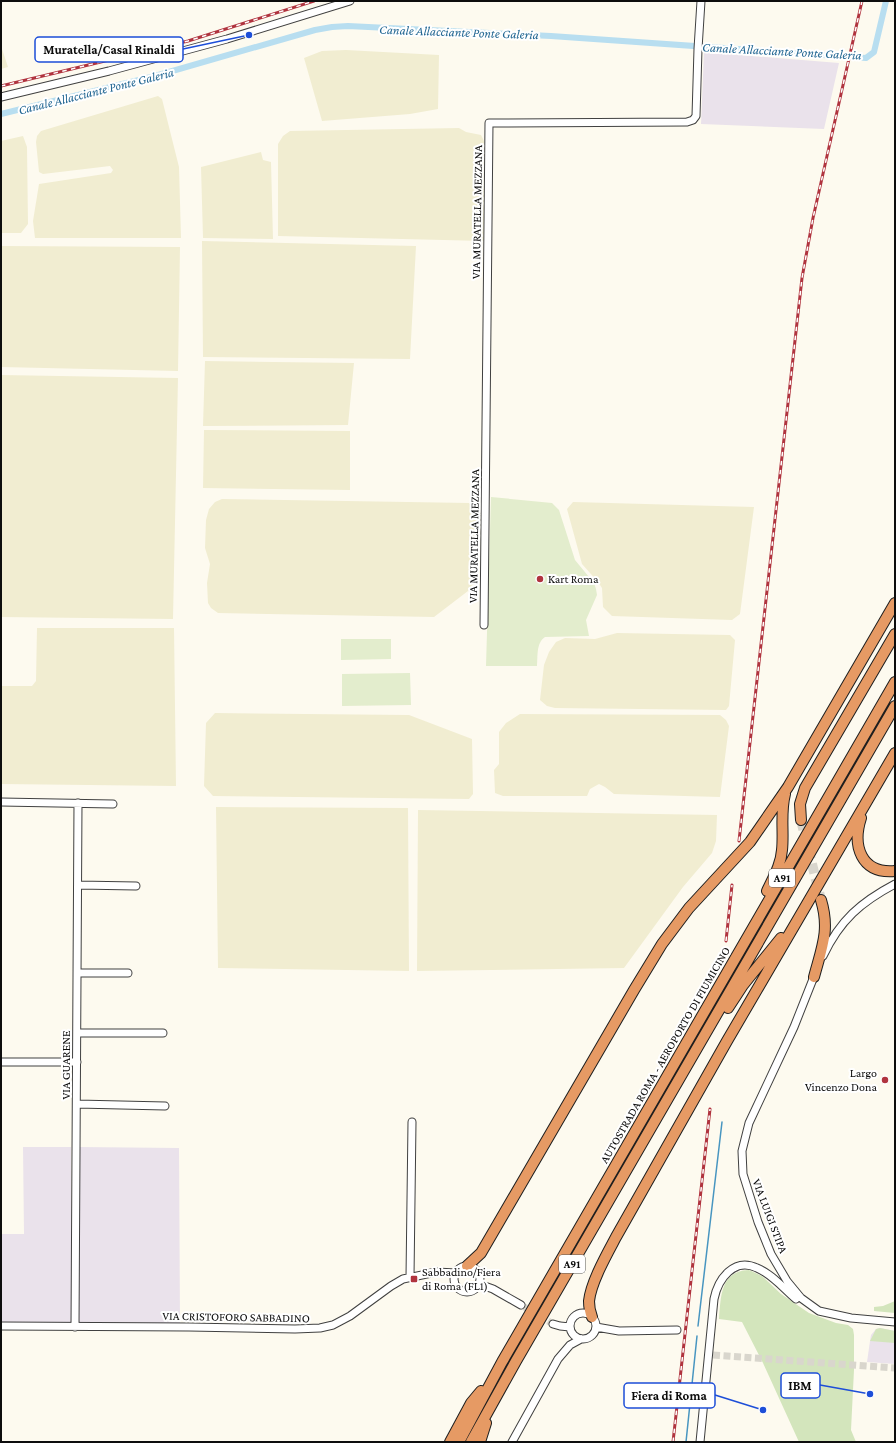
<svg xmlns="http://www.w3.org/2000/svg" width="896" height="1443" font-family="'Crimson Pro',serif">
<rect width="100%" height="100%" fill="#fdfaef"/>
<path fill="#eae2eb" d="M 704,52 L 839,63 L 824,129 L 701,124 Z
M 23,1147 L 71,1147 L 71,1323 L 1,1322 L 1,1234 L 24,1234 Z
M 79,1147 L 179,1148 L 180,1324 L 78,1323 Z
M 880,1328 L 895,1331 L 895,1364 L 867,1362 L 870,1341 L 871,1335 L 876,1329 Z"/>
<path fill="#f1edd1" d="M 1,46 L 8,67 L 1,69 Z
M 346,50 L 439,55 L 438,109 L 410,114 L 322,121 L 304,58 L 322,51 Z
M 158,96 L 162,99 L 179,167 L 181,238 L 35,238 L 33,221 L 39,184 L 111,173 L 113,170 L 110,166 L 43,174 L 39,172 L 36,142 L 37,136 L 41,131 Z
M 459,128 L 466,132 L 481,135 L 484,141 L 485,241 L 278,236 L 278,144 L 283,136 L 290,131 Z
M 23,136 L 27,147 L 28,224 L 21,233 L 1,233 L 1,141 Z
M 261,152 L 263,160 L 271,162 L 273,239 L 203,238 L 201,167 Z
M 202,241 L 416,246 L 410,359 L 203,357 Z
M 1,246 L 180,247 L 178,371 L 1,367 Z
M 205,361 L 354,363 L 348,425 L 203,426 Z
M 1,375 L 178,378 L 173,619 L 1,617 Z
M 204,430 L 350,431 L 350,490 L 203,488 Z
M 222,499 L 469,503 L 479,514 L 476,579 L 468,591 L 434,617 L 218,613 L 211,608 L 208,603 L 207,583 L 210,564 L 205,548 L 206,520 L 209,509 L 215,502 Z
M 573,502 L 754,507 L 740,614 L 732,620 L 612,616 L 603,607 L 602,588 L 598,582 L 582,564 L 567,509 Z
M 37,628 L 174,628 L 176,786 L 1,784 L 1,686 L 32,686 L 36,681 Z
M 617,633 L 730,635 L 735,640 L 729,706 L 726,710 L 555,708 L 547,706 L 540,700 L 544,665 L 549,652 L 556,642 L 565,638 L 595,639 Z
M 215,713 L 409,715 L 472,739 L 473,794 L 469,799 L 213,796 L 204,786 L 206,723 Z
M 520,714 L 720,715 L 726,720 L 729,726 L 720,797 L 614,794 L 605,787 L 599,784 L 590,789 L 587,796 L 503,796 L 495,793 L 494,770 L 499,764 L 499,732 L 506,723 Z
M 216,807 L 408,808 L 409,971 L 218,968 Z
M 418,810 L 717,815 L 716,841 L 712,853 L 683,887 L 624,968 L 417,971 Z"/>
<path fill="#d3e5bc" d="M 749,1270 L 762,1276 L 781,1294 L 809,1313 L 836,1323 L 848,1325 L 853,1329 L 854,1335 L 854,1370 L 851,1430 L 856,1442 L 799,1442 L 763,1363 L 742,1322 L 719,1319 C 721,1297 720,1271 749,1270 Z
M 895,1301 L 895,1313 L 874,1311 L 874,1307 L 883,1306 Z
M 880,1328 L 895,1331 L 895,1343 L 870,1341 L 876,1329 Z"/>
<path fill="#e3edcd" d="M 491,497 L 552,503 L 559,510 L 575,560 L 594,583 L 596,589 L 597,595 L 586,620 L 589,636 L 545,637 C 536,643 538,656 537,666 L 486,666 Z
M 341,639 L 391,639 L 391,659 L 341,660 Z
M 410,673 L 411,705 L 342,706 L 342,674 Z"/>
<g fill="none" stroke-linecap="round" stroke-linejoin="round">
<path stroke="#4795c0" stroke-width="1.5" d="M 698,1326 L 722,1122
M 686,1442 L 697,1336"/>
<path stroke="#b8def0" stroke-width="6" d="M 1,114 L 155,76 L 315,30 L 332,27 L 348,26 L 551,36 L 866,58 L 874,52 L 886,1"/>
<path stroke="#d9d6cd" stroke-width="7" stroke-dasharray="7 3.5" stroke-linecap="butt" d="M 521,1305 L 553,1324
M 713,1355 L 895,1368"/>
<path stroke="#d9d6cd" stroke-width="10" stroke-dasharray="10 5" stroke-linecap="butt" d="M 801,820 L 821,900"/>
<defs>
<path id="minor" d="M 1,97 L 109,71 L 227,39 L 350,1
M 484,625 L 489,123 L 687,122 L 693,120 L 696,116 L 698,49 L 701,1
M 1,802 L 113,804
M 78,885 L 136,886
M 823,956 C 840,920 861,902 895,884
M 78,973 L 128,973
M 815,974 L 794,1027 L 749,1123 L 742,1151 L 743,1174 L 758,1222 L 771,1254 L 787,1281 L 801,1298 L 819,1311 L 851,1318 L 895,1322
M 77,1033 L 163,1033
M 1,1062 L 77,1062
M 77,1104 L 165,1106
M454 1279a13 13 0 1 1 26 0a13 13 0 1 1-26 0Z
M 410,1277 L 412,1122
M 479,1284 L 493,1289 L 521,1305
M570 1326a13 13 0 1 1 26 0a13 13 0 1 1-26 0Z
M 553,1324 L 560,1326 L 570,1327
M 1,1326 L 189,1327 L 295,1329 L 320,1328 L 333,1325 L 350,1316 L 391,1286 L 403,1279 L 436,1272 L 456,1273
M 75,1327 L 78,803
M 596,1327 L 619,1331 L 677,1330
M 512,1442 L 558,1359 L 570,1345 L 581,1339
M 700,1442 L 714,1299 C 718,1279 734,1257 757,1268 C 772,1274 784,1289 796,1299"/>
<path id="highway" d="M 861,818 C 852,846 861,874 895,871
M 801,820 L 800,804 L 805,788 L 895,634
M 767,891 C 773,878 781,865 782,850 C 784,832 780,813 785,794
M 814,977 C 822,947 830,930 821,900
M 728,1008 L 743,985 L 781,938
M 467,1266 L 481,1253 L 634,990 L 662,944 L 689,908 L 750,842 L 788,787 L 895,603
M 592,1317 C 590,1312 589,1307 589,1301 C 591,1282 607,1254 616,1237 L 727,1041 L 895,753
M 450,1442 L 471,1403 L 481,1391
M 459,1442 L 502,1362 L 895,682
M 471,1442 L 516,1361 L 895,706
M 480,1442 L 486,1423"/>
</defs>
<use href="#minor" stroke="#404040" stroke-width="9"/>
<use href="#highway" stroke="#1e1e1e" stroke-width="12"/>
<use href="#minor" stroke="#fff" stroke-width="7"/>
<use href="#highway" stroke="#e69a64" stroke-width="10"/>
<defs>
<path id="rail" d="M 1,86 L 188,41 L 314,1
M 739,841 L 802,278 L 813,218 L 862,1
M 726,941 L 732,885
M 673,1442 L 710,1109"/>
</defs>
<use href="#rail" stroke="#b0333e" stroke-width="3"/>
<use href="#rail" stroke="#fff" stroke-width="1.5" stroke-dasharray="4.5" stroke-linecap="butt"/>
</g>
<g fill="#b0333e" stroke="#fff" stroke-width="1.5">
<circle cx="540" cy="579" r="4"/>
<circle cx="885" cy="1080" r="4"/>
<rect x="410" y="1275" width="8" height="8" rx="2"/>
</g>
<g text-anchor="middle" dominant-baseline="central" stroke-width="4" stroke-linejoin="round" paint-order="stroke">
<g fill="#fff" stroke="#565656" stroke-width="1">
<rect x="769" y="869" width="26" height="18" rx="3"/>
<rect x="559" y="1255" width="26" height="18" rx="3"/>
</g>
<g font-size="11" font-weight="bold" fill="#0d0d0d">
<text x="782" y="878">A91</text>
<text x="572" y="1264">A91</text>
</g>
<g font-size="12" fill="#0d0d0d" stroke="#fff">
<text transform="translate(477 212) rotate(-89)">VIA MURATELLA MEZZANA</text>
<text transform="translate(474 536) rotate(-89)">VIA MURATELLA MEZZANA</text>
<text transform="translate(665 1055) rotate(-60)">AUTOSTRADA ROMA - AEROPORTO DI FIUMICINO</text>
<text transform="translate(66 1065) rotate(-90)">VIA GUARENE</text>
<text transform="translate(770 1216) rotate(69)">VIA LUIGI STIPA</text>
<text transform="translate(236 1317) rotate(1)">VIA CRISTOFORO SABBADINO</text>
</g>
<g font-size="12" fill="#0d0d0d" stroke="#fff" text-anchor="start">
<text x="548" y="579">Kart Roma</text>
<text x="877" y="1073" text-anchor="end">Largo<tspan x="877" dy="14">Vincenzo Dona</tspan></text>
<text x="422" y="1272">Sabbadino/Fiera<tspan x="422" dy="14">di Roma (FL1)</tspan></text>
</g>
<g font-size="13" font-style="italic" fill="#236793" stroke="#fff">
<text transform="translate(459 32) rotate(2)">Canale Allacciante Ponte Galeria</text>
<text transform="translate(782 51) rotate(3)">Canale Allacciante Ponte Galeria</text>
<text transform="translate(96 91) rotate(-14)">Canale Allacciante Ponte Galeria</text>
</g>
</g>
<path fill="none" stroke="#1d4ed8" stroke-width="1.5" d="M249 35L183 49M870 1394L820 1385M763 1410L715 1395"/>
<g fill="#1d4ed8" stroke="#fff" stroke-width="1.5">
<circle cx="249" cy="35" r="4"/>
<circle cx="870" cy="1394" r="4"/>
<circle cx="763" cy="1410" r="4"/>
</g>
<g fill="#fff" stroke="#1d4ed8" stroke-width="1.5">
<rect x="35" y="37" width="148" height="25" rx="4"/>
<rect x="781" y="1373" width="39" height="25" rx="4"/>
<rect x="624" y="1383" width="91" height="25" rx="4"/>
</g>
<g font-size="13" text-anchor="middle" font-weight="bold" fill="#0d0d0d">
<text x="109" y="54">Muratella/Casal Rinaldi</text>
<text x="800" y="1390">IBM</text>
<text x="669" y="1400">Fiera di Roma</text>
</g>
<rect width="896" height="1443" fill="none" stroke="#0d0d0d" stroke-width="4"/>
</svg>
